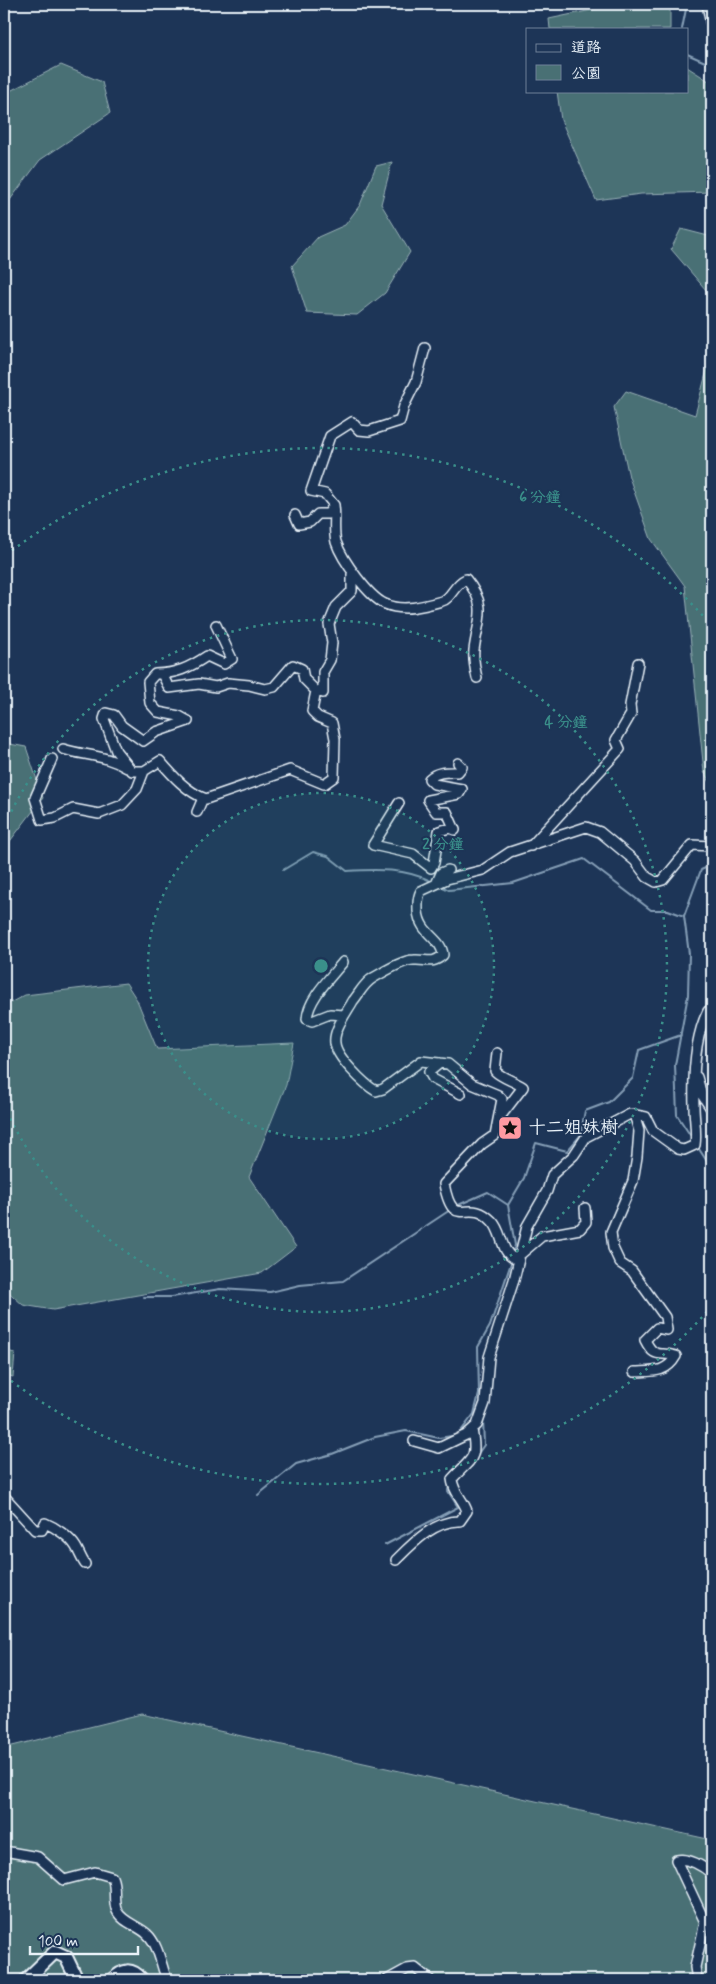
<svg xmlns="http://www.w3.org/2000/svg" width="716" height="1984" font-family="Mynerve,'LXGW WenKai TC',sans-serif">
<rect width="100%" height="100%" fill="#1d3557"/>
<filter id="ink" filterUnits="userSpaceOnUse"><feTurbulence type="fractalNoise" baseFrequency=".02" numOctaves="2"/><feDisplacementMap in="SourceGraphic" scale="10" xChannelSelector="R" yChannelSelector="G"/><feConvolveMatrix kernelMatrix="1 2 1 2 8 2 1 2 1" color-interpolation-filters="sRGB"/></filter>
<g filter="url(#ink)">
<path fill="#497074" stroke="#98b0b6" d="M 620,4 L 670,4 L 670,29 L 550,29 L 549,19 Z
M 61,65 L 102,82 L 110,113 L 40,160 L 4,208 L 4,94 Z
M 687,67 L 712,83 L 712,192 L 641,194 L 596,200 L 561,120 L 557,91 L 687,91 Z
M 392,162 L 381,204 L 410,252 L 385,293 L 357,315 L 307,313 L 292,266 L 318,237 L 345,225 L 360,205 L 376,166 Z
M 681,229 L 712,237 L 712,297 L 671,249 Z
M 712,351 L 712,785 L 704,772 L 685,586 L 651,539 L 629,477 L 614,407 L 626,391 L 695,415 Z
M 4,743 L 26,747 L 43,798 L 4,849 Z
M 126,983 L 137,1000 L 157,1049 L 294,1043 L 286,1085 L 249,1177 L 296,1247 L 262,1273 L 53,1310 L 23,1305 L 4,1288 L 4,1006 L 25,995 Z
M 6,1351 L 15,1353 L 13,1377 L 4,1374 L 4,1352 Z
M 142,1714 L 712,1840 L 712,1980 L 4,1980 L 4,1748 Z"/>
<g fill="none" stroke-linecap="round" stroke-linejoin="round">
<path stroke="#869fb7" stroke-width="2" d="M 682,29 L 687,4
M 687,54 L 712,65
M 283,870 L 313,852 L 328,856 L 347,871 C 377,869 405,868 433,882
M 441,886 L 449,890 L 513,883 L 584,859 L 651,910 L 668,910 L 684,916
M 692,1138 L 677,1115 L 675,1065 L 688,995 L 689,954 L 684,916 L 701,870 L 712,865
M 697,1146 L 712,1169
M 508,1205 L 515,1245 L 513,1253
M 456,1206 L 488,1192 L 508,1205 L 524,1178 L 536,1143 L 567,1151 L 580,1136 L 585,1111 L 609,1102 L 633,1078 L 639,1050 L 681,1035
M 144,1297 L 172,1297 L 220,1289 L 270,1292 L 300,1285 L 343,1281 L 450,1210
M 477,1455 L 484,1445 L 483,1419
M 258,1495 L 296,1464 L 332,1454 L 375,1437 L 406,1431 L 439,1438 L 458,1435 L 474,1414 L 479,1394 L 478,1347 L 490,1326 L 512,1260
M 385,1545 L 458,1507 L 448,1491 L 449,1484"/>
<defs>
<path id="street" d="M 707,4 L 712,30
M 425,348 L 416,382 L 404,406 L 400,421 L 369,431 L 359,430 L 352,422 L 330,436 L 311,491 L 325,494 L 334,505 C 336,518 333,530 336,542 C 342,560 369,597 385,604 C 403,612 424,606 442,601 C 451,599 454,584 466,579 C 489,607 478,619 474,650 C 473,659 475,669 477,678
M 295,515 L 299,524 L 310,522 L 318,514 L 328,514 L 334,505
M 162,674 L 169,688 L 199,684 L 216,687 L 228,683 L 249,685 L 265,689 L 274,687 L 293,665 L 302,669 L 304,679 L 316,691 L 312,711 L 318,717 L 332,723 L 335,739 L 334,777 L 324,784 L 290,770 L 206,799 C 187,792 173,776 160,761 L 144,771 L 132,771 L 116,751 L 104,719 L 106,713 L 114,715 L 122,726 L 143,741 L 156,732 L 188,721 L 179,716 L 158,712 L 150,703 L 148,682 L 155,674 C 176,674 189,668 207,656 L 224,664 L 232,659 L 216,625
M 316,691 L 323,693 L 323,672 L 330,660 L 332,643 L 329,624 L 336,607 L 352,591 L 352,574
M 63,749 C 85,756 107,755 127,768
M 52,759 L 35,798 L 42,820 L 55,818 L 73,809 L 99,814 L 122,805 L 137,789 L 144,771
M 399,803 L 373,845 L 413,854 L 431,868 L 434,863 L 439,831 L 450,828 L 455,830 L 447,812 L 436,812 L 428,800 L 459,794 L 462,789 L 434,784 L 429,779 C 437,771 447,772 458,772 L 462,767 L 458,763
M 197,812 L 203,798
M 531,846 L 620,749 L 616,740 L 631,714 L 630,705 L 638,663
M 436,884 L 441,873 L 448,870
M 712,903 L 712,919
M 343,962 C 331,977 308,999 307,1019 L 312,1021 L 330,1014 L 344,1015
M 497,1053 L 495,1071 C 502,1078 514,1081 523,1087 L 500,1117
M 440,1063 L 429,1072 L 433,1079 L 461,1094
M 697,1077 L 702,1095 L 712,1110
M 634,1114 L 639,1131 L 637,1157 L 633,1181 L 611,1232 L 613,1248 L 620,1263 L 632,1271 L 665,1317 L 667,1330 L 657,1328 L 645,1340 C 655,1360 659,1351 676,1356 C 666,1374 651,1371 634,1372
M 585,1208 L 586,1222 L 580,1229 L 542,1236 L 515,1259 C 500,1252 503,1232 492,1221 C 467,1195 454,1234 444,1184 L 482,1144 L 495,1135 L 502,1099 L 498,1095 L 472,1084 L 448,1064 L 421,1061 L 383,1089 L 376,1091 C 365,1085 336,1057 335,1043 C 333,1030 347,1012 353,1001 C 359,994 364,983 373,978 C 384,972 402,960 414,960 C 427,959 432,965 443,955 C 442,938 420,935 418,911 C 418,904 417,898 421,891 L 447,879 L 483,870 L 510,852 L 586,827 L 600,832 L 635,861 L 647,877 L 656,882 L 663,880 L 692,845 L 712,846
M 414,1441 L 439,1448 L 466,1435 L 477,1425 L 485,1403 L 489,1357 L 514,1280 L 527,1226 L 547,1191 L 552,1175 L 574,1155 L 586,1137 L 630,1114 L 646,1117 L 653,1131 L 678,1149 L 684,1150 L 695,1145 C 697,1132 694,1119 694,1106 C 693,1076 694,1038 708,1011 L 712,1010
M 4,1496 L 35,1530 L 42,1530 L 45,1523 C 55,1527 70,1537 76,1547 C 79,1552 81,1558 85,1564
M 396,1560 C 413,1543 435,1520 460,1521 L 467,1511 C 463,1499 453,1492 452,1479 C 471,1458 478,1461 472,1430
M 4,1851 L 38,1857 L 64,1880 L 95,1872 L 112,1877 C 117,1889 112,1900 117,1911 C 122,1922 139,1926 147,1934 C 159,1945 161,1966 167,1980
M 387,1980 L 407,1969 L 415,1968 L 430,1980
M 697,1980 L 695,1967 L 705,1922 L 676,1860 C 688,1857 703,1866 712,1874"/>
<path id="secondary" d="M 26,1980 L 55,1952 L 66,1957 L 77,1980
M 112,1980 C 123,1970 131,1967 142,1980"/>
</defs>
<use href="#street" stroke="#e8f1f8" stroke-width="12"/>
<use href="#secondary" stroke="#e8f1f8" stroke-width="16"/>
<use href="#street" stroke="#1d3557" stroke-width="9"/>
<use href="#secondary" stroke="#1d3557" stroke-width="12"/>
</g>
</g>
<circle cx="321" cy="966" r="173" fill="#3a8f8a" fill-opacity=".12"/>
<g fill="none" stroke="#3a8f8a" stroke-width="2.5" stroke-dasharray="2.5 5">
<circle cx="321" cy="966" r="173"/>
<path d="M5 825A346 346 0 1 1 5 1107"/>
<path d="M712 1306A518 518 0 0 1 6 1377M6 555A518 518 0 0 1 712 626"/>
</g>
<defs>
<symbol id="sight-square" viewBox="-11 -11 22 22"><rect x="-9" y="-9" width="18" height="18" rx="4" fill="#ff9aa2" stroke="#1d3557"/><path d="M0-6L1.8-2.2L6-1.7L2.9 1.2L3.7 5.4L0 3.3L-3.7 5.4L-2.9 1.2L-6-1.7L-1.8-2.2Z" fill="#111"/></symbol>
</defs>
<g fill-rule="evenodd">
<use href="#sight-square" x="496" y="1114" width="28" height="28"/>
</g>
<g text-anchor="middle" dominant-baseline="central" stroke-width="4" stroke-linejoin="round" paint-order="stroke">
<g font-size="18" fill="#e8f1f8" stroke="#1d3557" text-anchor="start">
<text x="528" y="1128">十二姐妹樹</text>
</g>
</g>
<circle cx="321" cy="966" r="8" fill="#3a8f8a" stroke="#1d3557" stroke-width="2.5"/>
<g font-size="15" text-anchor="middle" font-weight="bold" fill="#3a8f8a" stroke="#1d3557" stroke-width="4" stroke-linejoin="round" paint-order="stroke">
<text x="540" y="502">6 分鐘</text>
<text x="566" y="727">4 分鐘</text>
<text x="443" y="849">2 分鐘</text>
</g>
<rect width="716" height="1984" fill="none" stroke="#1d3557" stroke-width="20"/>
<rect x="10" y="10" width="696" height="1964" fill="none" stroke="#e8f1f8" stroke-width="2" filter="url(#ink)"/>
<rect x="526" y="28" width="162" height="65" fill="#1d3557" stroke="#6e8097"/>
<rect x="536" y="44" width="25" height="8" fill="#1d3557" stroke="#6e8097"/>
<text x="571" y="52" font-size="15" fill="#e8f1f8">道路</text>
<rect x="536" y="65" width="25" height="15" fill="#497074" stroke="#6e8097"/>
<text x="571" y="78" font-size="15" fill="#e8f1f8">公園</text>
<path d="M30 1946v8h108v-8" fill="none" stroke="#e8f1f8" stroke-width="2.5"/>
<text x="38" y="1946" font-size="15" fill="#e8f1f8" stroke="#1d3557" stroke-width="4" paint-order="stroke">100 m</text>
</svg>
